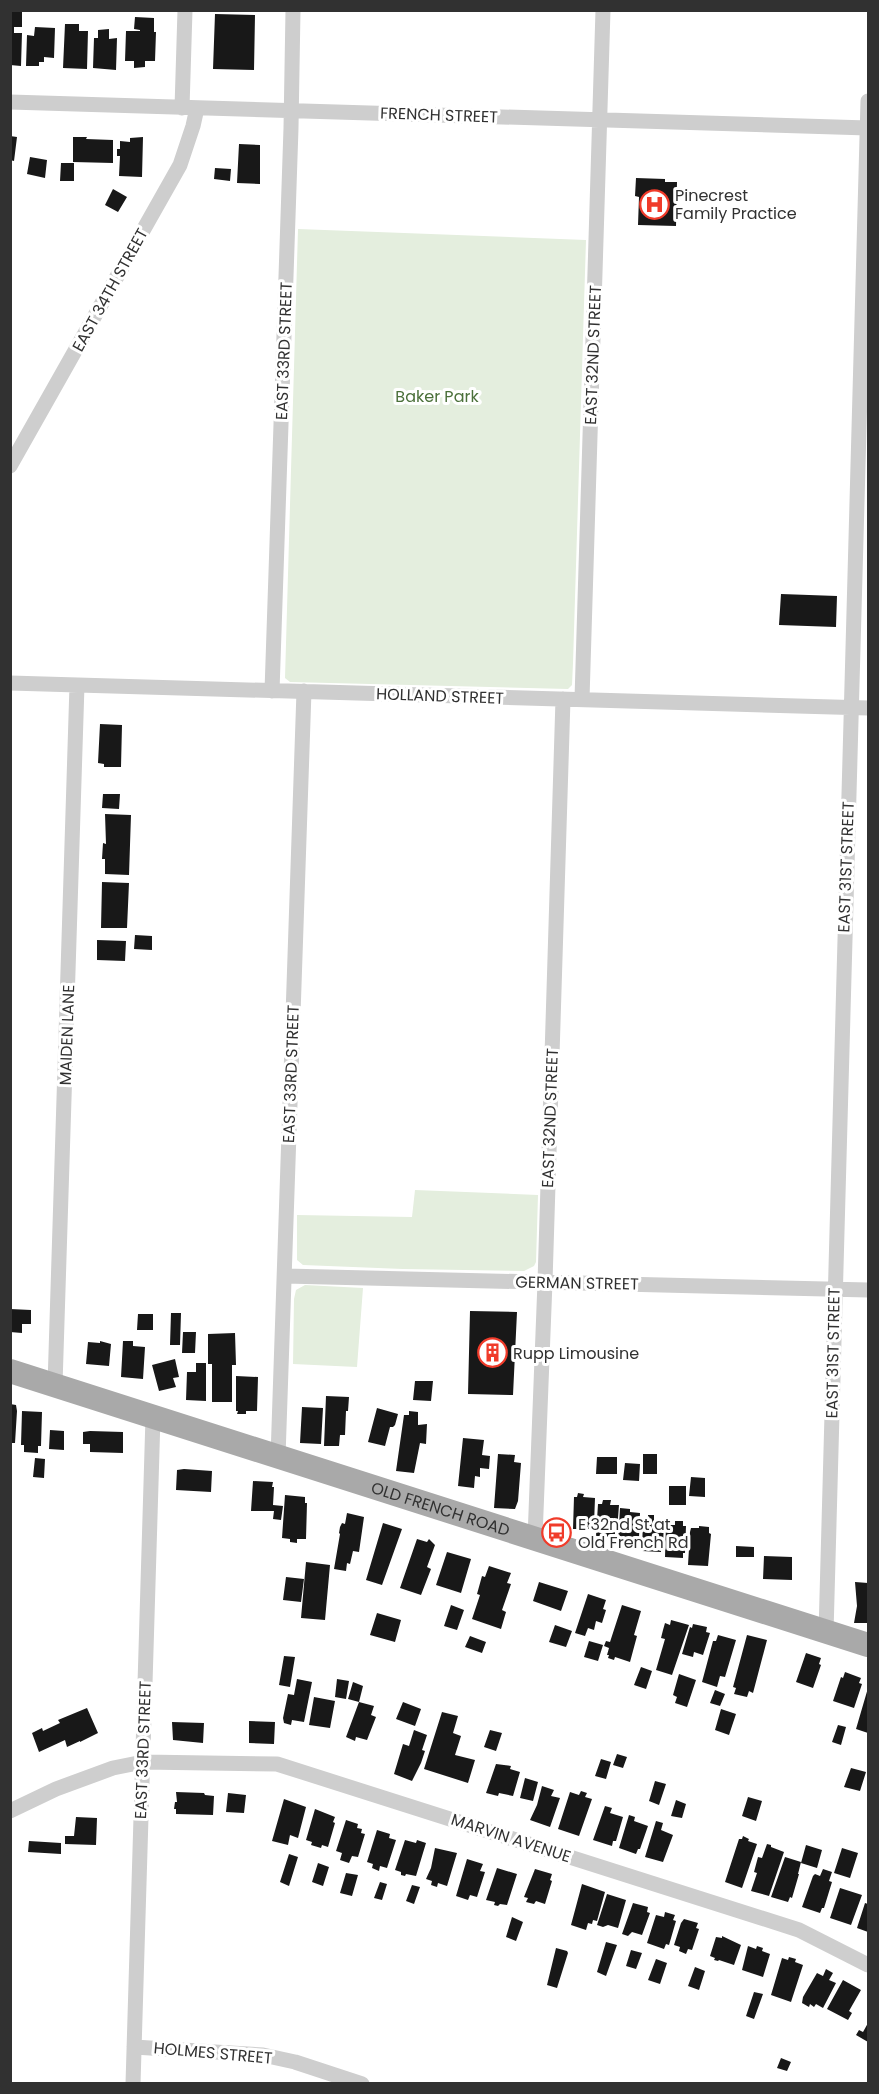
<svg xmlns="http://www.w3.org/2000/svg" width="879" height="2094" font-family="Poppins,sans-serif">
<rect width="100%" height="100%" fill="#fff"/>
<path fill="#e4eede" d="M 298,229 L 586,240 L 573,663 L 572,685 L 568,689 L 290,682 L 285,678 Z
M 415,1190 L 538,1195 L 536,1262 L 534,1266 L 524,1271 L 403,1269 L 303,1265 L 297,1260 L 297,1215 L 412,1217 Z
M 305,1285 L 363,1288 L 357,1367 L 293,1364 L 294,1299 L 296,1290 Z"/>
<path fill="#181818" d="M 10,10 L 22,10 L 22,27 L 14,27 L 14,33 L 22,33 L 21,66 L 10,65 Z
M 215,14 L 255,15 L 254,70 L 213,69 Z
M 135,17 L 154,18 L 154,32 L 156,32 L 155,61 L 145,61 L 145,67 L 134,68 L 134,61 L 125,61 L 126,31 L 140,31 L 140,30 L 134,29 Z
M 65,24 L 79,24 L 79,31 L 88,31 L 87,69 L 63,68 Z
M 35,27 L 55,28 L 54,58 L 44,57 L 44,62 L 39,62 L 39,66 L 26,66 L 27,35 L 34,36 Z
M 109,29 L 109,39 L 117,38 L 116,70 L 93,68 L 94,38 L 98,38 L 98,30 Z
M 10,136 L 17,137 L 14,161 L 10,160 Z
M 73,137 L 87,137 L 86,139 L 113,140 L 113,163 L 73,162 Z
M 143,137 L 142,177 L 119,176 L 120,156 L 117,156 L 117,149 L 120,149 L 120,141 L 130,142 L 130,138 Z
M 239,144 L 260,145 L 260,184 L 237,183 Z
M 30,157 L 47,160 L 45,178 L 27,174 Z
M 61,163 L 74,163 L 74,181 L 60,181 Z
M 215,168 L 231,169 L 230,181 L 214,179 Z
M 636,178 L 665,179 L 665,182 L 677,182 L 676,226 L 638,225 L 639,197 L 635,196 Z
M 113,189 L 127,197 L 118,212 L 105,205 Z
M 781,594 L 837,596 L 836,627 L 779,625 Z
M 100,724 L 122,725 L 121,767 L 104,767 L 104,764 L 98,763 Z
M 103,794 L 120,794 L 119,809 L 102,808 Z
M 105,814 L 131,815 L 129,875 L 105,874 L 105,859 L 102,859 L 103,843 L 106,844 Z
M 102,882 L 129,883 L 127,928 L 101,928 Z
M 135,935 L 152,936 L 152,950 L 134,949 Z
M 97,940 L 126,941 L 125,961 L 97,960 Z
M 10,1309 L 31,1310 L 31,1324 L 22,1324 L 22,1333 L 10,1332 Z
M 470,1311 L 517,1312 L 513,1395 L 468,1394 Z
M 171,1313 L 181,1313 L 180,1345 L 170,1345 Z
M 138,1314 L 153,1314 L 153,1330 L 137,1330 Z
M 183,1332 L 196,1332 L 195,1353 L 182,1353 Z
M 235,1333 L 236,1365 L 232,1365 L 232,1402 L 212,1402 L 212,1364 L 208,1364 L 208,1334 Z
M 100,1341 L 111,1344 L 109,1366 L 86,1364 L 88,1342 L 100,1343 Z
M 123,1341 L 133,1341 L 133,1346 L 145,1347 L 143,1379 L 121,1377 Z
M 175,1359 L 179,1377 L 173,1378 L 176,1387 L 159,1391 L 152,1365 Z
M 196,1363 L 206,1363 L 206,1401 L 186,1400 L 187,1372 L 196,1372 Z
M 236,1376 L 258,1377 L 257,1411 L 246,1411 L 246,1414 L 237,1414 L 238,1411 L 236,1411 Z
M 415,1381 L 433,1381 L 431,1401 L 413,1400 Z
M 326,1396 L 349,1397 L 348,1411 L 346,1411 L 345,1435 L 340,1435 L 339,1446 L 324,1446 Z
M 10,1404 L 16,1405 L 17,1411 L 15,1443 L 10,1443 Z
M 302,1407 L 323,1408 L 321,1444 L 300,1443 Z
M 377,1408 L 398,1414 L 395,1425 L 393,1427 L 390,1427 L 385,1446 L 368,1442 Z
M 22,1411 L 42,1412 L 41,1446 L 38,1446 L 38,1453 L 24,1452 L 24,1445 L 21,1445 Z
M 409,1411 L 418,1412 L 418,1425 L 427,1424 L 426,1444 L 420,1443 L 414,1473 L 396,1471 L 404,1415 L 409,1415 Z
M 50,1430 L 64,1431 L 64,1450 L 49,1449 Z
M 90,1431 L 123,1432 L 123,1453 L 90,1452 L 90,1444 L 83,1444 L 83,1432 Z
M 463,1438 L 484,1440 L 482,1455 L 490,1456 L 489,1469 L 480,1468 L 480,1477 L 475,1476 L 474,1488 L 458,1486 Z
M 498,1454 L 515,1455 L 514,1462 L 521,1463 L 518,1501 L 515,1509 L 494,1508 Z
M 643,1454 L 657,1454 L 657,1474 L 643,1474 Z
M 597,1457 L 617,1457 L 617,1474 L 596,1474 Z
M 35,1458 L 45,1459 L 44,1478 L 33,1477 Z
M 625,1463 L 640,1464 L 639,1481 L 623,1480 Z
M 184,1469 L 212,1471 L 211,1492 L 176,1490 L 177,1470 Z
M 691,1477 L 705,1478 L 705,1497 L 689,1496 Z
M 253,1481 L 273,1482 L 272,1487 L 274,1487 L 273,1505 L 283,1506 L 281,1520 L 273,1519 L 274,1511 L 251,1511 Z
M 669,1486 L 686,1486 L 686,1505 L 669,1505 Z
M 578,1493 L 584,1494 L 583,1497 L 595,1498 L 594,1524 L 591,1524 L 591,1529 L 573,1529 L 574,1497 L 577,1497 Z
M 285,1495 L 305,1497 L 305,1503 L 307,1503 L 306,1539 L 297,1539 L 297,1543 L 290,1542 L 290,1539 L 282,1538 Z
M 603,1500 L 611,1500 L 610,1505 L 619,1505 L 617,1531 L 615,1532 L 615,1537 L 596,1536 L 598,1504 L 602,1504 Z
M 620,1508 L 630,1509 L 630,1512 L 640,1513 L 639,1538 L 637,1538 L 636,1544 L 618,1543 Z
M 347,1513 L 364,1517 L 359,1552 L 353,1551 L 350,1564 L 347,1563 L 346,1571 L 334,1569 L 340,1534 L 339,1533 L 340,1527 L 342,1523 L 345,1524 Z
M 648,1515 L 654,1515 L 654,1520 L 664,1520 L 663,1546 L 661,1546 L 661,1552 L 642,1551 L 643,1519 L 648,1519 Z
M 675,1521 L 683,1521 L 683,1526 L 686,1526 L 685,1553 L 683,1553 L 683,1558 L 665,1557 L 666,1525 L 675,1525 Z
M 383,1523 L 402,1529 L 382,1585 L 366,1580 Z
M 699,1526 L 709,1527 L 709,1533 L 711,1534 L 708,1566 L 688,1565 L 690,1532 L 691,1528 L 699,1528 Z
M 417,1539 L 427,1542 L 429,1539 L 435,1545 L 427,1567 L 431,1569 L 421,1595 L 400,1588 Z
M 736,1546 L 754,1547 L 754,1557 L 736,1557 Z
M 447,1552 L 471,1559 L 461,1593 L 436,1585 Z
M 764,1556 L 792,1557 L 792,1580 L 763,1579 Z
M 306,1562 L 330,1565 L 325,1620 L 301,1618 Z
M 489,1566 L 511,1573 L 507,1583 L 511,1584 L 502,1610 L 506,1612 L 501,1629 L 472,1619 L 480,1595 L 477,1594 L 482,1576 L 485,1577 Z
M 286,1577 L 304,1579 L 301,1602 L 283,1600 Z
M 539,1582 L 568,1591 L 561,1611 L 533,1601 Z
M 855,1582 L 868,1583 L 868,1623 L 854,1623 L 857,1606 Z
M 588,1594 L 606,1600 L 603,1609 L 606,1610 L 602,1623 L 596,1621 L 594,1630 L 588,1628 L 585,1636 L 575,1633 Z
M 451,1605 L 464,1610 L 457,1630 L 444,1626 Z
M 622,1605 L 641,1611 L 634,1635 L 637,1636 L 630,1662 L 615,1657 L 614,1660 L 608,1658 L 609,1655 L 607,1655 L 609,1648 L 604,1646 L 606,1641 L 610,1642 Z
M 377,1613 L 401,1620 L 395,1642 L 370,1635 Z
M 671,1620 L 689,1625 L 672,1675 L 656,1670 L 665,1639 L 661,1638 L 663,1630 L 665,1623 L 670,1625 Z
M 693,1624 L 707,1627 L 706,1632 L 710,1633 L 703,1655 L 694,1652 L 693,1657 L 682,1654 L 690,1627 L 692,1628 Z
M 555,1625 L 572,1631 L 566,1647 L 549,1642 Z
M 718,1635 L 736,1640 L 725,1677 L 720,1676 L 717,1687 L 702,1682 L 713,1641 L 716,1641 Z
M 747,1635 L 767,1640 L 753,1693 L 749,1691 L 747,1697 L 734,1694 L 736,1688 L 733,1687 Z
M 470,1636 L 486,1642 L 482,1653 L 465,1647 Z
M 589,1641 L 603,1645 L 598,1661 L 584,1657 Z
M 806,1653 L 821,1658 L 819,1664 L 821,1665 L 813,1688 L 796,1682 Z
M 284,1656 L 295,1657 L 290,1687 L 279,1685 Z
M 641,1667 L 652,1671 L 646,1689 L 634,1685 Z
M 845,1672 L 861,1678 L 859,1683 L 862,1684 L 854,1708 L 833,1701 L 841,1677 L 843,1678 Z
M 679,1674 L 696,1680 L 687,1707 L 675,1703 L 677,1697 L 673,1695 Z
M 297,1679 L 312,1682 L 304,1722 L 292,1720 L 291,1725 L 284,1723 L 283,1718 L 288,1694 L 294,1695 Z
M 337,1679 L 349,1681 L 346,1699 L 335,1697 Z
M 353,1682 L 363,1686 L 359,1702 L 348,1699 Z
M 868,1688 L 868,1733 L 856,1729 Z
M 715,1690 L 725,1694 L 720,1706 L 710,1703 Z
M 314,1697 L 335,1701 L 330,1728 L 309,1725 Z
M 359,1702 L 374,1706 L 371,1715 L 376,1717 L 367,1740 L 356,1737 L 355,1741 L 346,1737 Z
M 403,1702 L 421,1709 L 415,1726 L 396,1719 Z
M 87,1708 L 98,1733 L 80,1742 L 80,1741 L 67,1747 L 65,1740 L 39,1752 L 32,1733 L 42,1728 L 43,1731 L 60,1723 L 58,1720 Z
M 721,1709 L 736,1714 L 729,1735 L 715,1730 Z
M 442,1712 L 458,1716 L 453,1733 L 461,1736 L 455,1755 L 475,1760 L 468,1783 L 424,1769 Z
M 249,1721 L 275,1722 L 274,1744 L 249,1743 Z
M 172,1722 L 204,1723 L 203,1743 L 173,1740 Z
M 838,1725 L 846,1727 L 841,1745 L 832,1742 Z
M 414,1730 L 427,1735 L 422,1750 L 425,1751 L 421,1763 L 412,1781 L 394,1774 L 403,1744 L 409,1746 Z
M 490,1730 L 502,1733 L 496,1751 L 484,1747 Z
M 617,1754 L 627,1757 L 623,1768 L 613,1765 Z
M 601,1759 L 611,1762 L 606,1779 L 595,1776 Z
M 496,1764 L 511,1766 L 510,1769 L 520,1772 L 513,1796 L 499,1793 L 498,1796 L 486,1793 Z
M 851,1768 L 866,1772 L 860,1791 L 844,1787 Z
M 525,1778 L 538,1782 L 533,1801 L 520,1798 Z
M 655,1781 L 666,1784 L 659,1805 L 649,1801 Z
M 542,1786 L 554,1790 L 551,1796 L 560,1798 L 550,1827 L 530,1820 L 537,1805 Z
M 581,1791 L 587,1793 L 585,1797 L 592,1799 L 579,1836 L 558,1829 L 570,1792 L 579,1795 Z
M 176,1792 L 204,1793 L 205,1795 L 214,1796 L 213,1815 L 176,1814 L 176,1809 L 174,1809 L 175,1802 L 177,1802 Z
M 228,1793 L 246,1795 L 244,1813 L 226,1812 Z
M 748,1797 L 762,1801 L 756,1821 L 742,1816 Z
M 284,1799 L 306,1807 L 298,1838 L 290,1835 L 288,1845 L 272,1841 Z
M 676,1800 L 686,1804 L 682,1818 L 671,1816 Z
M 605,1806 L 612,1808 L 610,1813 L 623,1817 L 616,1841 L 613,1841 L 612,1846 L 593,1840 Z
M 315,1809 L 335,1817 L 333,1822 L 335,1823 L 328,1847 L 322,1845 L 321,1848 L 311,1845 L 312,1842 L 306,1840 Z
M 629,1815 L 635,1817 L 634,1821 L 648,1826 L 640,1849 L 638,1849 L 636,1854 L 619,1848 Z
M 76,1817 L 97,1818 L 96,1845 L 65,1844 L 65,1836 L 74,1836 Z
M 346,1820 L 358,1824 L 357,1828 L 362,1829 L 361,1833 L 365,1834 L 358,1857 L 352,1856 L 349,1863 L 340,1860 L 342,1853 L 336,1851 Z
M 656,1821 L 663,1823 L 661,1830 L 673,1835 L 663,1862 L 645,1857 Z
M 377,1830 L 390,1834 L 389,1838 L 396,1840 L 387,1868 L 380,1866 L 379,1871 L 372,1868 L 373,1864 L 367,1862 Z
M 743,1836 L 749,1839 L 748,1841 L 757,1844 L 742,1888 L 725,1882 L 739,1839 L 742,1839 Z
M 405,1840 L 416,1843 L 417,1840 L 426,1843 L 416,1876 L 406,1874 L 405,1876 L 401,1875 L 401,1872 L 395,1870 Z
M 29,1841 L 61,1843 L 61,1854 L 28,1852 Z
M 767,1844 L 771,1845 L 771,1847 L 784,1852 L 769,1896 L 751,1891 L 757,1873 L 754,1872 L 758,1857 L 762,1858 Z
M 806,1845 L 822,1850 L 817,1868 L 801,1863 Z
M 435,1848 L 457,1853 L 447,1886 L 438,1883 L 437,1887 L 431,1885 L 432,1881 L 426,1879 L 431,1868 Z
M 842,1848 L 858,1853 L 850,1878 L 834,1873 Z
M 289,1854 L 298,1857 L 289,1886 L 280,1882 Z
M 785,1857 L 801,1862 L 798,1874 L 799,1874 L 792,1898 L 790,1897 L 788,1902 L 771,1897 Z
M 467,1859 L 483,1864 L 480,1871 L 485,1872 L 477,1897 L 470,1895 L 468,1900 L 456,1896 Z
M 318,1863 L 329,1867 L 323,1886 L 312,1882 Z
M 497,1868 L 517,1874 L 507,1905 L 500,1904 L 498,1906 L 494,1905 L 495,1902 L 486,1900 Z
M 535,1869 L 552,1874 L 550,1880 L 552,1881 L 545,1904 L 536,1901 L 534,1904 L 526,1902 L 528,1898 L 524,1897 Z
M 823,1869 L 832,1872 L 829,1881 L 832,1882 L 824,1908 L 822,1908 L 820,1913 L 802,1907 L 813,1876 L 815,1874 L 820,1876 Z
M 346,1873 L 358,1875 L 352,1896 L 340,1893 Z
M 380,1882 L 387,1884 L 382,1900 L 374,1898 Z
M 582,1884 L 605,1892 L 597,1921 L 593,1920 L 592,1924 L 588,1923 L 586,1930 L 571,1925 Z
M 412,1885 L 420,1887 L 414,1904 L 406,1901 Z
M 840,1888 L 862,1895 L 851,1925 L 830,1918 Z
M 607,1894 L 626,1900 L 618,1928 L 608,1925 L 603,1927 L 597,1925 Z
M 633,1903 L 648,1907 L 647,1912 L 650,1913 L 642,1935 L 632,1932 L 628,1936 L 622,1934 Z
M 865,1903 L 868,1904 L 868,1932 L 857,1928 Z
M 665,1912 L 675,1915 L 673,1920 L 676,1921 L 669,1945 L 666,1944 L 664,1949 L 647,1943 L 656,1915 L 664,1917 Z
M 512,1917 L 523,1922 L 516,1941 L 506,1937 Z
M 684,1919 L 698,1923 L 696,1928 L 699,1929 L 692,1950 L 688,1949 L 686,1954 L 679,1951 L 680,1947 L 674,1945 L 681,1923 Z
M 722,1936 L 741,1945 L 734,1965 L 719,1960 L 718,1961 L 714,1960 L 715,1958 L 710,1956 L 716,1937 L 722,1938 Z
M 606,1942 L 617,1945 L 606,1976 L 597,1972 Z
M 748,1946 L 756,1949 L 757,1946 L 763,1948 L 762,1951 L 770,1954 L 763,1977 L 742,1970 Z
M 556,1948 L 567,1951 L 568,1953 L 557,1988 L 547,1985 Z
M 631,1950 L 642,1953 L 636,1969 L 626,1966 Z
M 789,1957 L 796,1959 L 795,1962 L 803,1965 L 791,2002 L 771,1995 L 782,1958 L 788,1960 Z
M 656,1959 L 667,1963 L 660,1984 L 648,1980 Z
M 695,1967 L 705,1971 L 699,1990 L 688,1986 Z
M 826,1969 L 833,1973 L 829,1980 L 836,1983 L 823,2008 L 816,2004 L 814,2007 L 810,2004 L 809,2007 L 802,2003 L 803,1997 L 817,1973 L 823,1976 Z
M 843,1980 L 861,1990 L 849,2011 L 852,2013 L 848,2020 L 827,2009 Z
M 754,1992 L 763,1994 L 754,2019 L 746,2016 Z
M 868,2023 L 868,2042 L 856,2035 L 859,2030 L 863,2032 Z
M 781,2058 L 791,2062 L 787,2071 L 777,2068 Z"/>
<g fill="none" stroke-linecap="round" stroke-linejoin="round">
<path stroke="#cecece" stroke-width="15" d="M 10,102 L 868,128
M 182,108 L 185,10
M 10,466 L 180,165 L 193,126 L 197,108
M 10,683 L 868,708
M 272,691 L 291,128 L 293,10
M 582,699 L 603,10
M 285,1276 L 868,1290
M 55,1385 L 77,685
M 278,1457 L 304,691
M 535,1538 L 545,1282 L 563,699
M 826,1633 L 868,101
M 10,1811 L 56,1789 L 113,1768 L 143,1762 L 277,1764 L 799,1930 L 868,1965
M 134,2047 L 263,2055 L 295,2062 L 362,2084
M 133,2084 L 153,1417"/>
<path stroke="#a9a9a9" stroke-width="24" id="s1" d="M 10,1371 L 868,1645"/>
</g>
<defs>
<symbol id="hospital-ring" viewBox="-11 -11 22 22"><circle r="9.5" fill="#fff" stroke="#f03b2a" stroke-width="1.5"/><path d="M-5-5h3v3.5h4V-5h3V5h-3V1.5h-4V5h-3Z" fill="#f03b2a"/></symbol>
<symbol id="building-ring" viewBox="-11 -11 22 22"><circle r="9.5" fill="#fff" stroke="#f03b2a" stroke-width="1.5"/><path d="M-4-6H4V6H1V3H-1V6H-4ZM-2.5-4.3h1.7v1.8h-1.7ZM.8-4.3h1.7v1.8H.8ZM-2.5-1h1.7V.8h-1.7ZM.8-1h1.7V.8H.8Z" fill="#f03b2a"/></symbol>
<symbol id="bus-ring" viewBox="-11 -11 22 22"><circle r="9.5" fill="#fff" stroke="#f03b2a" stroke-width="1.5"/><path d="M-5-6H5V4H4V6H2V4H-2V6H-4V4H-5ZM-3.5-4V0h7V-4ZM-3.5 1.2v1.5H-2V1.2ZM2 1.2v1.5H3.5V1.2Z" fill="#f03b2a"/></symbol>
</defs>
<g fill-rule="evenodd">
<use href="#hospital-ring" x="638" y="188" width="33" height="33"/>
<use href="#building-ring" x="476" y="1336" width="33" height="33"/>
<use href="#bus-ring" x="540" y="1516" width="33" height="33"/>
</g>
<g text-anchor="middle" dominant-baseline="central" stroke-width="6" stroke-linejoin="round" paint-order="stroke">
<g font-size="16" fill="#313131" stroke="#fff">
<text transform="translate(439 115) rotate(2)">FRENCH STREET</text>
<text transform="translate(110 290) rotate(-61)">EAST 34TH STREET</text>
<text transform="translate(284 351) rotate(-88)">EAST 33RD STREET</text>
<text transform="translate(593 355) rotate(-88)">EAST 32ND STREET</text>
<text transform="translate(440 696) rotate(2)">HOLLAND STREET</text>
<text transform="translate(846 867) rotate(-88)">EAST 31ST STREET</text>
<text transform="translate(67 1035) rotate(-88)">MAIDEN LANE</text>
<text transform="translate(291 1074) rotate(-88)">EAST 33RD STREET</text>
<text transform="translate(550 1118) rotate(-88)">EAST 32ND STREET</text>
<text transform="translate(577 1283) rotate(1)">GERMAN STREET</text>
<text transform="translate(833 1353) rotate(-89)">EAST 31ST STREET</text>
<text stroke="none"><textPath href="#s1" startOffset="452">OLD FRENCH ROAD</textPath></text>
<text transform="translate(143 1750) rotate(-88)">EAST 33RD STREET</text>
<text transform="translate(511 1838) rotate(18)">MARVIN AVENUE</text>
<text transform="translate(213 2053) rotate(5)">HOLMES STREET</text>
</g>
<g font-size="16" fill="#313131" stroke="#fff" text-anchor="start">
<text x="675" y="195">Pinecrest<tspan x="675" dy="18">Family Practice</tspan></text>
<text x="513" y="1353">Rupp Limousine</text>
<text x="578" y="1524">E 32nd St at<tspan x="578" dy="18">Old French Rd</tspan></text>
</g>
<g font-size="16" fill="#4b703a" stroke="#fff">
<text x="437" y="396">Baker Park</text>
</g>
</g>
<rect width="879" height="2094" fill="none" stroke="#313131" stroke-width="24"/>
</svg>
